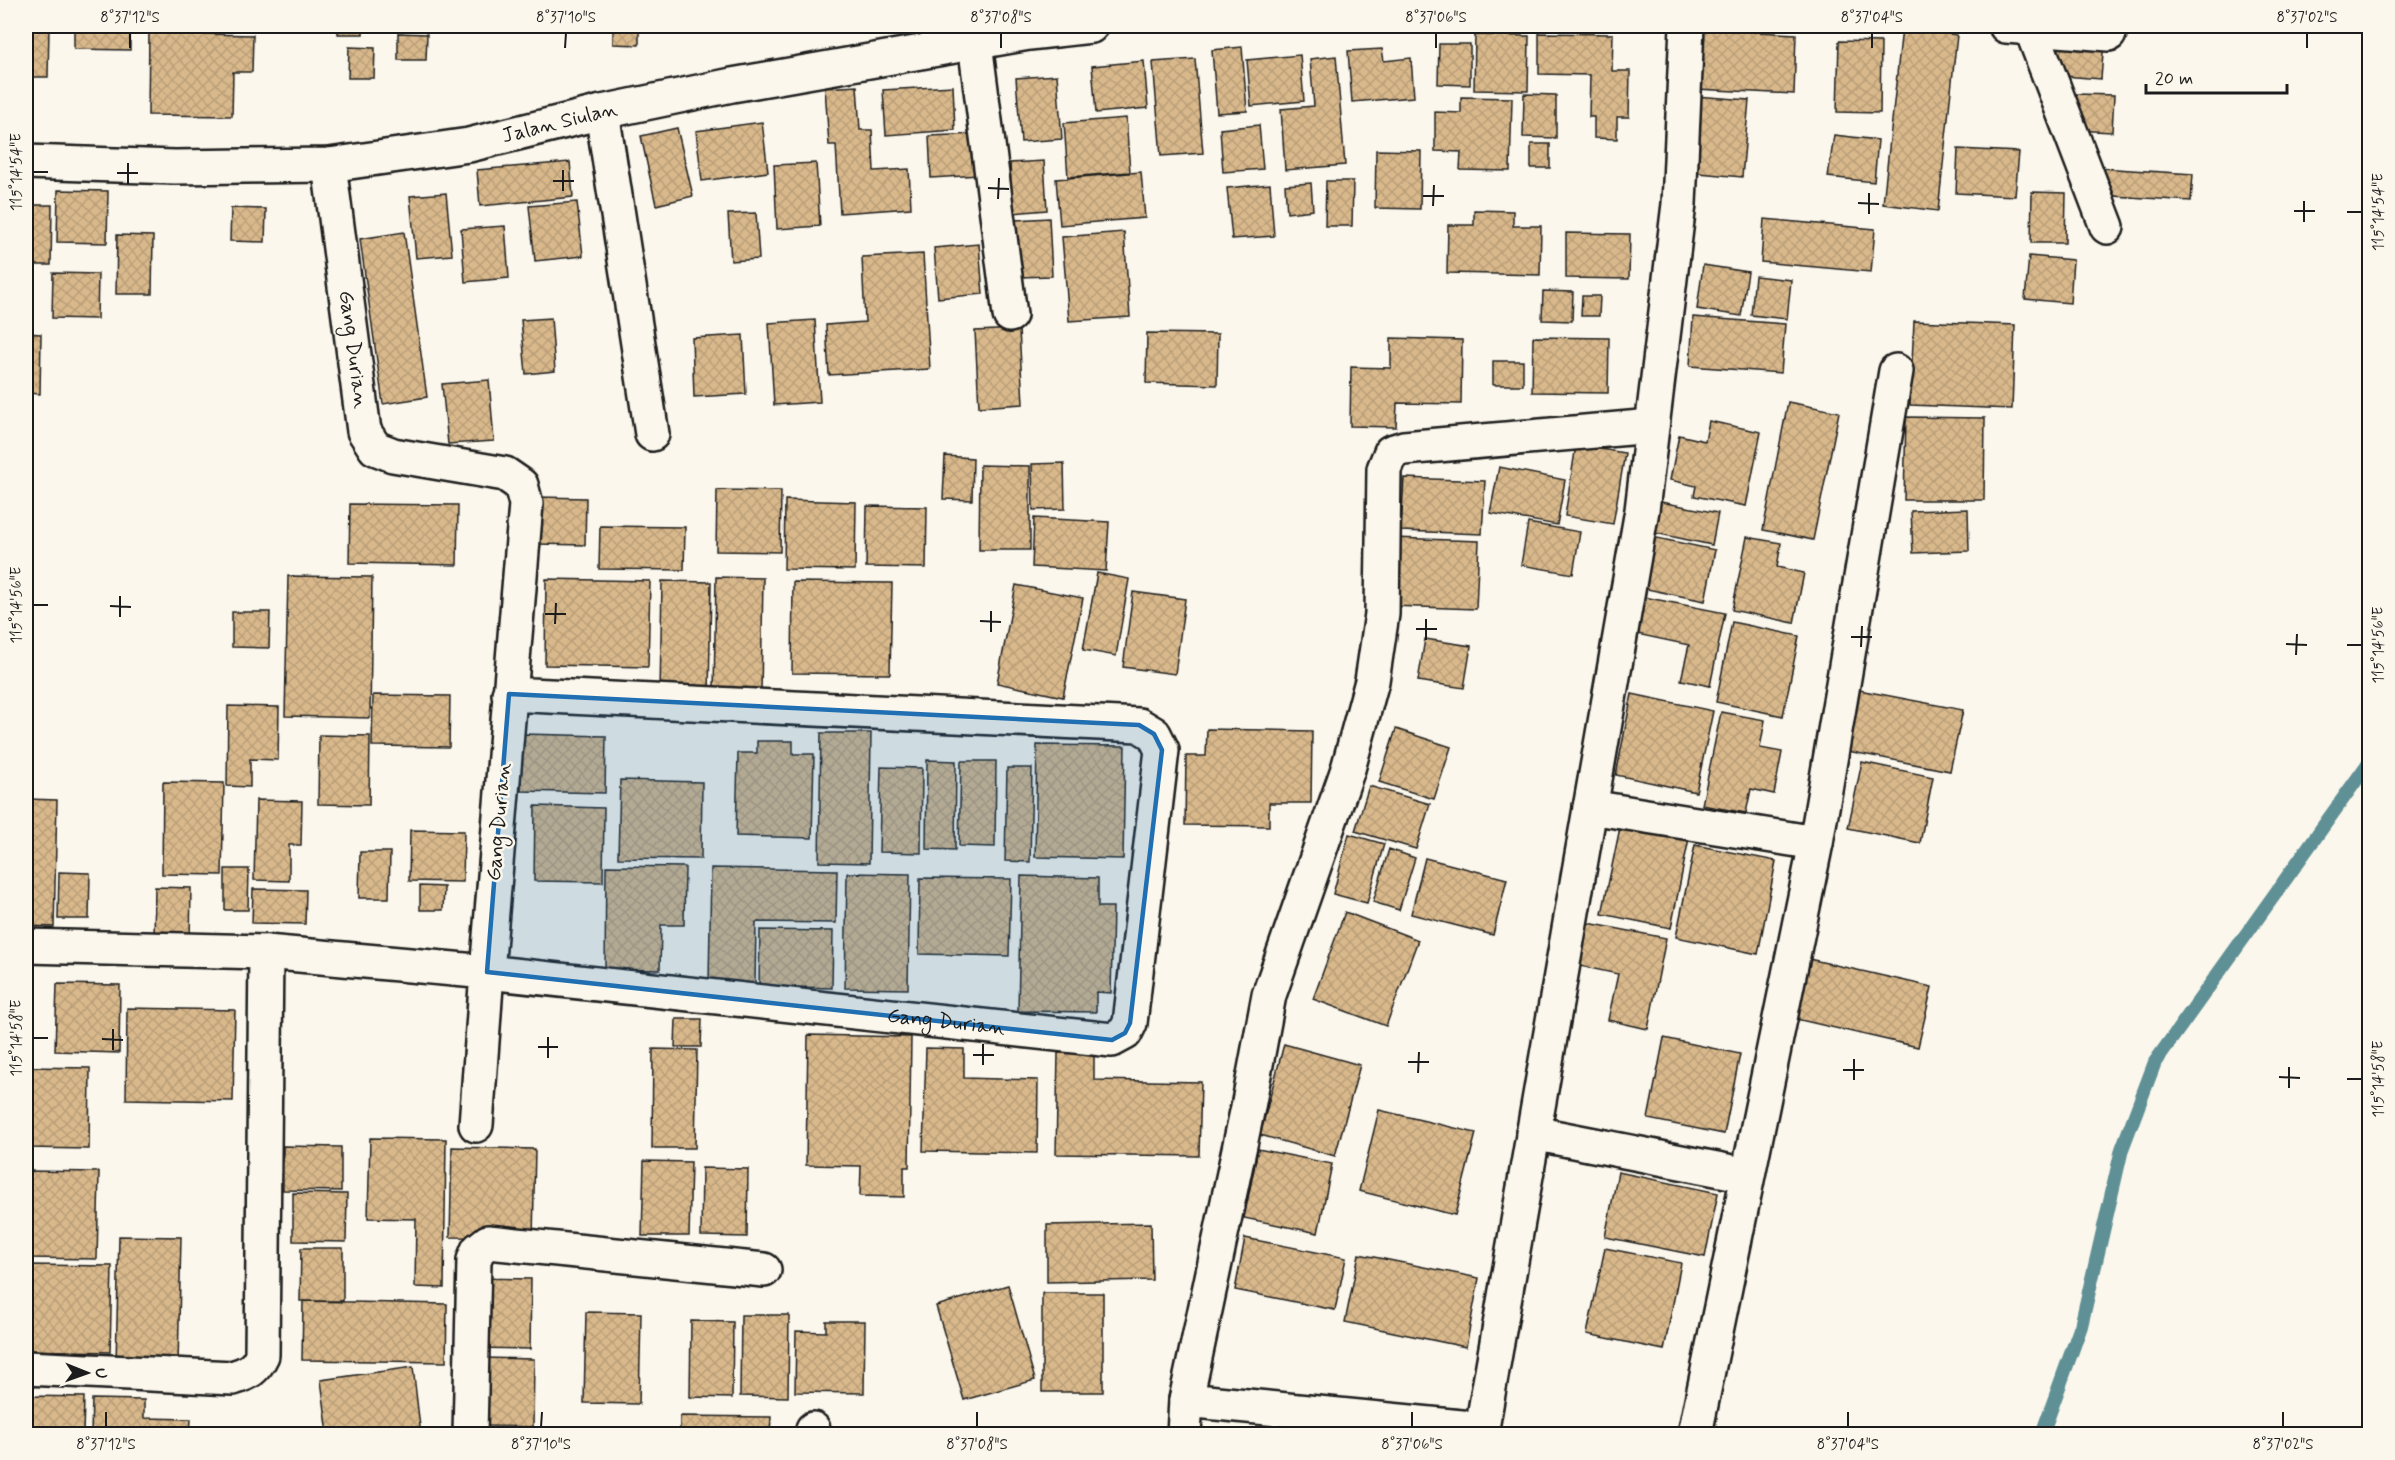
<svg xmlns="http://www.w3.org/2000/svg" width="2395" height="1460" font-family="Mynerve,sans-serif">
<defs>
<pattern id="building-cross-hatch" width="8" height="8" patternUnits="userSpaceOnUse" patternTransform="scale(1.5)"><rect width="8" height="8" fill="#d9b98c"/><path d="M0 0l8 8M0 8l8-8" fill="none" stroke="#ba9e78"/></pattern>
</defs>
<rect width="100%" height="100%" fill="#fbf7ec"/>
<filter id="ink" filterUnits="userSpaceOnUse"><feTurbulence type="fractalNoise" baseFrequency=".0167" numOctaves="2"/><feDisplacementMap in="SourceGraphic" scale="12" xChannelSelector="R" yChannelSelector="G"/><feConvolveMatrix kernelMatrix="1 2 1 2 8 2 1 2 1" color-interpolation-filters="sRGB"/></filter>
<g filter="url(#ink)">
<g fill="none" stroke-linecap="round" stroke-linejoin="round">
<path stroke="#5f9095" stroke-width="14" d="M 2042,1434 L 2081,1326 L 2122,1149 L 2155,1062 L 2370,761"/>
</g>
<path fill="url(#building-cross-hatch)" stroke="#1c1c1c" stroke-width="1.5" d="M 26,26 L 49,26 L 48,77 L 26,77 Z
M 74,26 L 130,26 L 130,50 L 74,49 Z
M 338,26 L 363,26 L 363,34 L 338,34 Z
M 613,26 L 639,26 L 639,45 L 613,44 Z
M 1902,28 L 1957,35 L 1938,211 L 1883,204 Z
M 1700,29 L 1796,34 L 1794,94 L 1697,89 Z
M 149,33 L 253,35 L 252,72 L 233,72 L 232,116 L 148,115 Z
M 398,33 L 427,34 L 426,60 L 398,60 Z
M 1539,33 L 1613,34 L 1612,71 L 1630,71 L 1629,117 L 1617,117 L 1617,139 L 1594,138 L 1594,117 L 1589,117 L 1590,75 L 1539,74 Z
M 1475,35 L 1529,36 L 1528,91 L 1474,90 Z
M 2054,35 L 2104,40 L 2101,79 L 2051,75 Z
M 1839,41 L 1881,42 L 1880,113 L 1837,112 Z
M 1439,44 L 1470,44 L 1470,85 L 1438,84 Z
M 349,47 L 375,48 L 374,78 L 348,78 Z
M 1242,47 L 1247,111 L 1217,113 L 1212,50 Z
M 1382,49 L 1384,61 L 1411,58 L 1414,97 L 1352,102 L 1348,51 Z
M 1300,55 L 1304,101 L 1251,106 L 1247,60 Z
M 1336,56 L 1345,165 L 1285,170 L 1281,109 L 1314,106 L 1310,59 Z
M 1195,59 L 1203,153 L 1161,156 L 1153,62 Z
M 1144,61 L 1148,108 L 1096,113 L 1092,66 Z
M 1057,75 L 1062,139 L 1021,142 L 1016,78 Z
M 857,86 L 860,130 L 872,130 L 874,171 L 909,169 L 911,208 L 840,213 L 836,145 L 829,145 L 825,88 Z
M 953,86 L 955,130 L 886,135 L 883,90 Z
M 1524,94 L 1556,95 L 1556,138 L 1523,137 Z
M 2076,94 L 2114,95 L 2112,132 L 2075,130 Z
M 1695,96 L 1749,100 L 1742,177 L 1688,172 Z
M 1461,97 L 1512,98 L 1510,171 L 1460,170 L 1461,152 L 1435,151 L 1435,112 L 1461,113 Z
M 1126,118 L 1130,172 L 1068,177 L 1064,123 Z
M 762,122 L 768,172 L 702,181 L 696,131 Z
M 1259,125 L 1263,169 L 1223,172 L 1220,129 Z
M 677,128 L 693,196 L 656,205 L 641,136 Z
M 977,134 L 979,175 L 931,178 L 929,136 Z
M 1834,135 L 1878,140 L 1874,182 L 1828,177 Z
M 1531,144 L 1550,144 L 1550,168 L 1531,168 Z
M 1958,149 L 2019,152 L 2015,196 L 1956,193 Z
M 1376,150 L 1421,151 L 1420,209 L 1375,208 Z
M 1044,161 L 1047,210 L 1012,213 L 1010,163 Z
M 570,162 L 573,197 L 480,206 L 477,170 Z
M 816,163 L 820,226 L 777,229 L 774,165 Z
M 2100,168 L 2193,174 L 2191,201 L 2098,195 Z
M 1141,172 L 1145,218 L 1060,225 L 1056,179 Z
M 1326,181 L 1353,181 L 1352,226 L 1325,226 Z
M 1311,183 L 1313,210 L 1287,213 L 1285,185 Z
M 1270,184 L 1274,236 L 1232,239 L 1227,188 Z
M 58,190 L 108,191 L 107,243 L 57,242 Z
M 2032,192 L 2066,193 L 2065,243 L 2031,243 Z
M 446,193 L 452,255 L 416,258 L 410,196 Z
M 577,202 L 583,256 L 535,261 L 529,206 Z
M 26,205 L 52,205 L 51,265 L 26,265 Z
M 231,208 L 266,209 L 265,242 L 230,241 Z
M 1474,210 L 1513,211 L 1513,226 L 1541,226 L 1540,275 L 1447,273 L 1448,225 L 1474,225 Z
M 756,213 L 759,259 L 731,261 L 728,214 Z
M 1049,218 L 1052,276 L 1018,277 L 1015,220 Z
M 1764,219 L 1875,229 L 1871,272 L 1761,262 Z
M 505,226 L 509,278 L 465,282 L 461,229 Z
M 404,232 L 427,397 L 383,404 L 360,239 Z
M 1124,232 L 1130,317 L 1069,321 L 1062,237 Z
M 1566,233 L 1630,234 L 1629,279 L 1566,278 Z
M 117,235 L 153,236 L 152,294 L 116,294 Z
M 979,244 L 983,294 L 938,298 L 934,248 Z
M 923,254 L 930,369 L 829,375 L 826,325 L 865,322 L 862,257 Z
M 2029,256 L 2073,260 L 2070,303 L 2025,299 Z
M 1703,265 L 1748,272 L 1741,316 L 1697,309 Z
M 53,273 L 98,274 L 97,319 L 52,318 Z
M 1755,276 L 1791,280 L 1787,319 L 1751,315 Z
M 1543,291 L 1573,292 L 1572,321 L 1542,320 Z
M 1582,296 L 1600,296 L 1599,316 L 1581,316 Z
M 1693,317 L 1785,324 L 1781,373 L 1690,366 Z
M 551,318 L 555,371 L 526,374 L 521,320 Z
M 815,320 L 820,402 L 774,405 L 769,323 Z
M 1914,321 L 2015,325 L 2012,409 L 1910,405 Z
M 1019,329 L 1023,404 L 979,407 L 975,331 Z
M 26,333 L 41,334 L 40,394 L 26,393 Z
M 1147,333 L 1218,334 L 1217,385 L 1146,383 Z
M 743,335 L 746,394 L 694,397 L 692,338 Z
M 1533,337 L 1609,338 L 1608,393 L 1532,392 Z
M 1391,338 L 1462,340 L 1461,404 L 1397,403 L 1396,427 L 1350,426 L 1351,367 L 1391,368 Z
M 1493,361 L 1523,361 L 1523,385 L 1493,385 Z
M 489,380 L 494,441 L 448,444 L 442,384 Z
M 1788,402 L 1839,412 L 1813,540 L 1763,530 Z
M 1906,417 L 1985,418 L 1984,500 L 1904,500 Z
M 1709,421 L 1761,432 L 1746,506 L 1694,496 L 1696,486 L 1670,480 L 1679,435 L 1705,441 Z
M 1576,445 L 1625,453 L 1613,524 L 1565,516 Z
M 945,456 L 973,458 L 972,500 L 943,499 Z
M 1064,463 L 1065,509 L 1033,510 L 1032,464 Z
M 980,465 L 1030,466 L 1030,550 L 979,550 Z
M 1499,467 L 1565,480 L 1557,525 L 1490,513 Z
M 1404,478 L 1485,481 L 1482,534 L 1401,531 Z
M 717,490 L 781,491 L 780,552 L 716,551 Z
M 537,497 L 586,498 L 585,545 L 536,544 Z
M 785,500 L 856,502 L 855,570 L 784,569 Z
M 1661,502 L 1718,513 L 1712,545 L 1655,533 Z
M 350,504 L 458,505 L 457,565 L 349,563 Z
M 867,506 L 927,507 L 926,568 L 866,567 Z
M 1968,509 L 1969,551 L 1913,553 L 1911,511 Z
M 1034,518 L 1109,522 L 1106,571 L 1032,567 Z
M 1528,523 L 1580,532 L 1573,574 L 1521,565 Z
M 600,526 L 685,527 L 684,570 L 599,569 Z
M 1652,537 L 1715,550 L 1705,601 L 1642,588 Z
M 1747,537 L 1781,543 L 1777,567 L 1804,573 L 1794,623 L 1732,610 Z
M 1393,538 L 1479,541 L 1476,609 L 1391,606 Z
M 1097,573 L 1129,579 L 1116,656 L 1083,650 Z
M 288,576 L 372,577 L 370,718 L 285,716 Z
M 716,577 L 763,578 L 761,693 L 714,692 Z
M 546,579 L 650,581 L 648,667 L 545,665 Z
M 662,581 L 711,582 L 709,695 L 660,694 Z
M 793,582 L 892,583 L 890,674 L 792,673 Z
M 1016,585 L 1083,598 L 1063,697 L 997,683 Z
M 1133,592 L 1185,599 L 1175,674 L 1123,667 Z
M 1644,597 L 1725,613 L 1710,686 L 1681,680 L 1689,645 L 1637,634 Z
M 232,612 L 270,612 L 269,648 L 232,647 Z
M 1732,622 L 1799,636 L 1783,716 L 1716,702 Z
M 1425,639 L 1471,646 L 1464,688 L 1418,681 Z
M 1859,690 L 1963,710 L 1950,771 L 1847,751 Z
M 1632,694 L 1713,711 L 1696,792 L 1616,775 Z
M 373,695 L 450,696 L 449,747 L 372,746 Z
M 228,706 L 279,707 L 278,760 L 250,759 L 250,787 L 227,786 Z
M 1721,712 L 1765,720 L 1760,748 L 1782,752 L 1774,794 L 1751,789 L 1746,813 L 1702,805 Z
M 1207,729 L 1312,731 L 1311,803 L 1269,803 L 1269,826 L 1185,825 L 1186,756 L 1206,756 Z
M 1396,729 L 1451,747 L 1434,799 L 1379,782 Z
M 821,733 L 871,733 L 869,863 L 819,862 Z
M 522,734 L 606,736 L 605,793 L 521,791 Z
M 319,735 L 370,736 L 369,805 L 318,804 Z
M 757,741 L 793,741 L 793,754 L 814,754 L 812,838 L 736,836 L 738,753 L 757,753 Z
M 1037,745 L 1125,746 L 1123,859 L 1035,857 Z
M 927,760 L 956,761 L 955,850 L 926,849 Z
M 961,761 L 996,761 L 995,847 L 959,846 Z
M 1862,762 L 1933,777 L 1920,843 L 1848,828 Z
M 881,767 L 922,768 L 921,853 L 879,852 Z
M 1007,768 L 1032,768 L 1030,862 L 1005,861 Z
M 620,780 L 702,782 L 701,859 L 618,858 Z
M 163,782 L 224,783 L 222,875 L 162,874 Z
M 1369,786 L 1430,804 L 1416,849 L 1355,831 Z
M 26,799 L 57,800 L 54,927 L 26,926 Z
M 256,800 L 302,801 L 301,845 L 289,845 L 289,881 L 254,880 Z
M 535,806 L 604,808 L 603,882 L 534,881 Z
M 1622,818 L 1690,833 L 1671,928 L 1602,914 Z
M 410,830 L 464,831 L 463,882 L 409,881 Z
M 1349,834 L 1384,844 L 1367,903 L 1333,894 Z
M 1695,845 L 1776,861 L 1758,954 L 1676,937 Z
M 1389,849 L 1415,858 L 1399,910 L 1373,902 Z
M 360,852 L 390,852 L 389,898 L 359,898 Z
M 1425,858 L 1507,879 L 1493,935 L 1411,914 Z
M 606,866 L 685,867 L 684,925 L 661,925 L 660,970 L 605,969 Z
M 711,868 L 837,870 L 836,923 L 756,922 L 755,983 L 709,982 Z
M 225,869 L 249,869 L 248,910 L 225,910 Z
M 59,872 L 90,873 L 89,919 L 58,919 Z
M 847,873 L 910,874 L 908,989 L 845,988 Z
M 1021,876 L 1098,878 L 1098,907 L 1113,907 L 1111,993 L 1096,992 L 1096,1012 L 1018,1011 Z
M 920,878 L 1011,879 L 1009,956 L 919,954 Z
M 420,886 L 444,887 L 443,910 L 420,910 Z
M 155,887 L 191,888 L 190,940 L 154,939 Z
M 253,889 L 306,890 L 305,924 L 252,923 Z
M 1345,912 L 1418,940 L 1386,1026 L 1313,999 Z
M 1588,923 L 1666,938 L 1648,1029 L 1608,1020 L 1618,974 L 1580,966 Z
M 760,930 L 833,931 L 832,988 L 759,986 Z
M 1809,959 L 1932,987 L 1918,1047 L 1796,1019 Z
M 57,984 L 120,985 L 119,1053 L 55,1051 Z
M 127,1008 L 235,1010 L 233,1101 L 126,1099 Z
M 676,1019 L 702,1019 L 701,1047 L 675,1047 Z
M 808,1035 L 911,1037 L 909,1167 L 904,1167 L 904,1197 L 860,1196 L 861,1166 L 806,1165 Z
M 1664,1038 L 1740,1054 L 1724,1134 L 1648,1119 Z
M 1284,1044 L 1360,1065 L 1335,1156 L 1260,1135 Z
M 926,1048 L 964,1049 L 964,1078 L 1038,1080 L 1037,1153 L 923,1151 Z
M 653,1049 L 697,1050 L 695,1148 L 652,1148 Z
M 1058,1053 L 1094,1053 L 1094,1080 L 1201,1082 L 1199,1156 L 1056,1154 Z
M 26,1067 L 90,1068 L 89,1149 L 26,1148 Z
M 1379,1110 L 1476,1133 L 1455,1215 L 1359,1191 Z
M 370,1138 L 446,1139 L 444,1288 L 415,1287 L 416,1219 L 368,1218 Z
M 283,1146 L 341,1147 L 341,1191 L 283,1190 Z
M 452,1147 L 535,1149 L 533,1238 L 450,1237 Z
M 1258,1149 L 1332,1164 L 1318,1233 L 1244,1218 Z
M 644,1161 L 691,1162 L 689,1236 L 642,1236 Z
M 702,1168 L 748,1169 L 747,1237 L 701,1236 Z
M 26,1171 L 99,1172 L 97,1259 L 26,1258 Z
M 1618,1172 L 1718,1193 L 1705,1257 L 1605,1237 Z
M 293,1193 L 347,1194 L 346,1242 L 293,1241 Z
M 1151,1223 L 1152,1280 L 1047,1282 L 1047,1225 Z
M 119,1236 L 181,1237 L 178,1365 L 116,1364 Z
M 1245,1238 L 1346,1258 L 1335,1310 L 1235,1290 Z
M 301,1248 L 343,1248 L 343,1301 L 300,1301 Z
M 1605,1248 L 1681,1263 L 1664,1350 L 1587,1334 Z
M 1359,1254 L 1479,1278 L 1466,1347 L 1345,1322 Z
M 26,1265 L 112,1266 L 110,1352 L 26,1350 Z
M 476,1278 L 531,1279 L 530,1349 L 475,1348 Z
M 1008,1285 L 1035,1380 L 964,1400 L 936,1306 Z
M 1042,1293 L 1103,1293 L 1103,1392 L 1042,1392 Z
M 303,1301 L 447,1304 L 446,1362 L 302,1360 Z
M 586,1312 L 641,1313 L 639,1404 L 584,1403 Z
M 741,1315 L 789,1315 L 788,1397 L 740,1396 Z
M 691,1321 L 733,1322 L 732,1398 L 690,1397 Z
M 826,1321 L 865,1321 L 864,1393 L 795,1392 L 796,1331 L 826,1332 Z
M 483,1358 L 534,1359 L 533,1427 L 482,1426 Z
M 413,1367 L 420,1427 L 363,1434 L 328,1434 L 321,1380 Z
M 26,1396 L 84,1397 L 83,1434 L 26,1434 Z
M 92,1399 L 144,1400 L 144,1418 L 191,1419 L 190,1434 L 91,1434 Z
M 680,1416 L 771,1417 L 770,1434 L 680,1434 Z
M 1059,1432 L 1140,1434 L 1059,1434 Z"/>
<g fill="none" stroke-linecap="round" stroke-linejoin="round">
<defs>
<g id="minor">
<path d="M 2006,26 L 2109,34"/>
<path d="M 2031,28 L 2107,227"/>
<path d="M 975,43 L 1010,315"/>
<path d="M 602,112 L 652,434"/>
<path id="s1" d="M 329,165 L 364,431 L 375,448 L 393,455 L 505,474 L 521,485 L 526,504 L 487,972 L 1112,1040 L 1125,1033 L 1130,1023 L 1162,750 L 1154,734 L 1139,725 L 509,694"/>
<path d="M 1590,807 L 1816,843"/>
<path d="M 26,946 L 266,952 L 487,972 L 476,1125"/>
<path d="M 1533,1133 L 1747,1175"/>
<path d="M 26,1368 L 233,1378 C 248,1373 255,1370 262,1355 L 266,952"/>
<path d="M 1186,1400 L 1482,1429"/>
<path d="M 470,1434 L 474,1260 L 478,1250 L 488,1242 L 764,1270"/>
<path d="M 812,1434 L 813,1429"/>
<path d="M 1184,1434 L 1186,1400 L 1248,1107 L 1269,995 L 1348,769 L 1372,681 L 1382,614 L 1384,469 L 1391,452 L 1404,448 L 1652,426"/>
<path d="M 1481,1434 L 1642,510 L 1679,204 L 1687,26"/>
<path d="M 1695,1434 L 1816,843 L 1896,371"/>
</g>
<g id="tertiary">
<path id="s2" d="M 26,162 L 175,167 L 329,165 L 469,145 L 602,112 L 732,85 L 1029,33 L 1091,26"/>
</g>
</defs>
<use href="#minor" stroke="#1c1c1c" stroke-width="38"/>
<use href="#tertiary" stroke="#1c1c1c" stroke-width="38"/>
<use href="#minor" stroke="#fbf7ec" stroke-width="33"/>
<use href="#tertiary" stroke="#fbf7ec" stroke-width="33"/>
</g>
</g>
<path fill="#1f6fb2" fill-opacity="0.2" stroke="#1f6fb2" stroke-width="4.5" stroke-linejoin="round" d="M 509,694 L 1139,725 L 1154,734 L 1162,750 L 1130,1023 L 1125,1033 L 1112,1040 L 487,972 Z"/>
<path fill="none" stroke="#1c1c1c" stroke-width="2" d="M 130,48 L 130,33M 565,48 L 566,33M 1001,48 L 1001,33M 1436,48 L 1436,33M 1872,48 L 1872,33M 2307,48 L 2307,33M 33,172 L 48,172M 117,173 L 138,173M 553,181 L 574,181M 128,184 L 128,163M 988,188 L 1009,189M 563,191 L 563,170M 1423,196 L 1444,196M 998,199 L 999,178M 1858,203 L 1879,204M 1433,206 L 1434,185M 2294,211 L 2315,211M 2347,212 L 2362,212M 1869,214 L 1869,193M 2304,222 L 2304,201M 33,605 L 48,605M 110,606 L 131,607M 545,614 L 566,614M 120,617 L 120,596M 980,621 L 1001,622M 555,624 L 556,603M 1416,629 L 1437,629M 991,632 L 991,611M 1851,637 L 1872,637M 1426,640 L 1426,619M 2286,644 L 2307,645M 2347,645 L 2362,645M 1861,647 L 1862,626M 2296,655 L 2297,634M 33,1038 L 48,1038M 102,1039 L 123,1040M 538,1047 L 558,1047M 113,1050 L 113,1029M 973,1055 L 994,1055M 548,1058 L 548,1037M 1408,1062 L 1429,1062M 983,1065 L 983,1044M 1843,1070 L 1864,1070M 1418,1073 L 1419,1052M 2279,1077 L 2300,1078M 2347,1079 L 2362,1079M 1854,1080 L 1854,1059M 2289,1088 L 2289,1067M 106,1427 L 106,1412M 541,1427 L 542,1412M 977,1427 L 977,1412M 1412,1427 L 1412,1412M 1848,1427 L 1848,1412M 2283,1427 L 2283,1412"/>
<g text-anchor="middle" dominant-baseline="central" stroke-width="5" stroke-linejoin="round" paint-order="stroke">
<g font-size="21" fill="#1c1c1c" stroke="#fbf7ec">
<text stroke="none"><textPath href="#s2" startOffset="538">Jalan Siulan</textPath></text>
<text stroke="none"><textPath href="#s1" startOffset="186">Gang Durian</textPath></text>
<text transform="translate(499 822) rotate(-85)">Gang Durian</text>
<text stroke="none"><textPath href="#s1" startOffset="1392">Gang Durian</textPath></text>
</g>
</g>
<rect width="2395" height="1460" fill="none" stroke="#fbf7ec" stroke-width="66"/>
<g transform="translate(87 1373) rotate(91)" stroke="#fbf7ec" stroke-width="4.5" paint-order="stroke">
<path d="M0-4.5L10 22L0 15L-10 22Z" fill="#1c1c1c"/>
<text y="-9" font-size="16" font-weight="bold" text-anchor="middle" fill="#1c1c1c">U</text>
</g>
<path d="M2146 84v9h141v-9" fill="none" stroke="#1c1c1c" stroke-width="3"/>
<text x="2155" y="84" font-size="18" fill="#1c1c1c" stroke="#fbf7ec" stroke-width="4.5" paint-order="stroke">20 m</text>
<rect x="33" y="33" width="2329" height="1394" fill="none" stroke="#1c1c1c" stroke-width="2"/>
<g font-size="15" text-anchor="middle" fill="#1c1c1c">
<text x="130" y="22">8°37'12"S</text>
<text x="566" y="22">8°37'10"S</text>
<text x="1001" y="22">8°37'08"S</text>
<text x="1436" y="22">8°37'06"S</text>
<text x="1872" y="22">8°37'04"S</text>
<text x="2307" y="22">8°37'02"S</text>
<text transform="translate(16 172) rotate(-90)" y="5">115°14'54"E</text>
<text transform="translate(2378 212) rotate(-90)" y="5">115°14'54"E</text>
<text transform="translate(16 605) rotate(-90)" y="5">115°14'56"E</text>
<text transform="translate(2378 645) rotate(-90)" y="5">115°14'56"E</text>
<text transform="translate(16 1038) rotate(-90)" y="5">115°14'58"E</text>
<text transform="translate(2378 1079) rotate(-90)" y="5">115°14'58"E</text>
<text x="106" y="1449">8°37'12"S</text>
<text x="541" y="1449">8°37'10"S</text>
<text x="977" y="1449">8°37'08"S</text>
<text x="1412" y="1449">8°37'06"S</text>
<text x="1848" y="1449">8°37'04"S</text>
<text x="2283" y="1449">8°37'02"S</text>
</g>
</svg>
